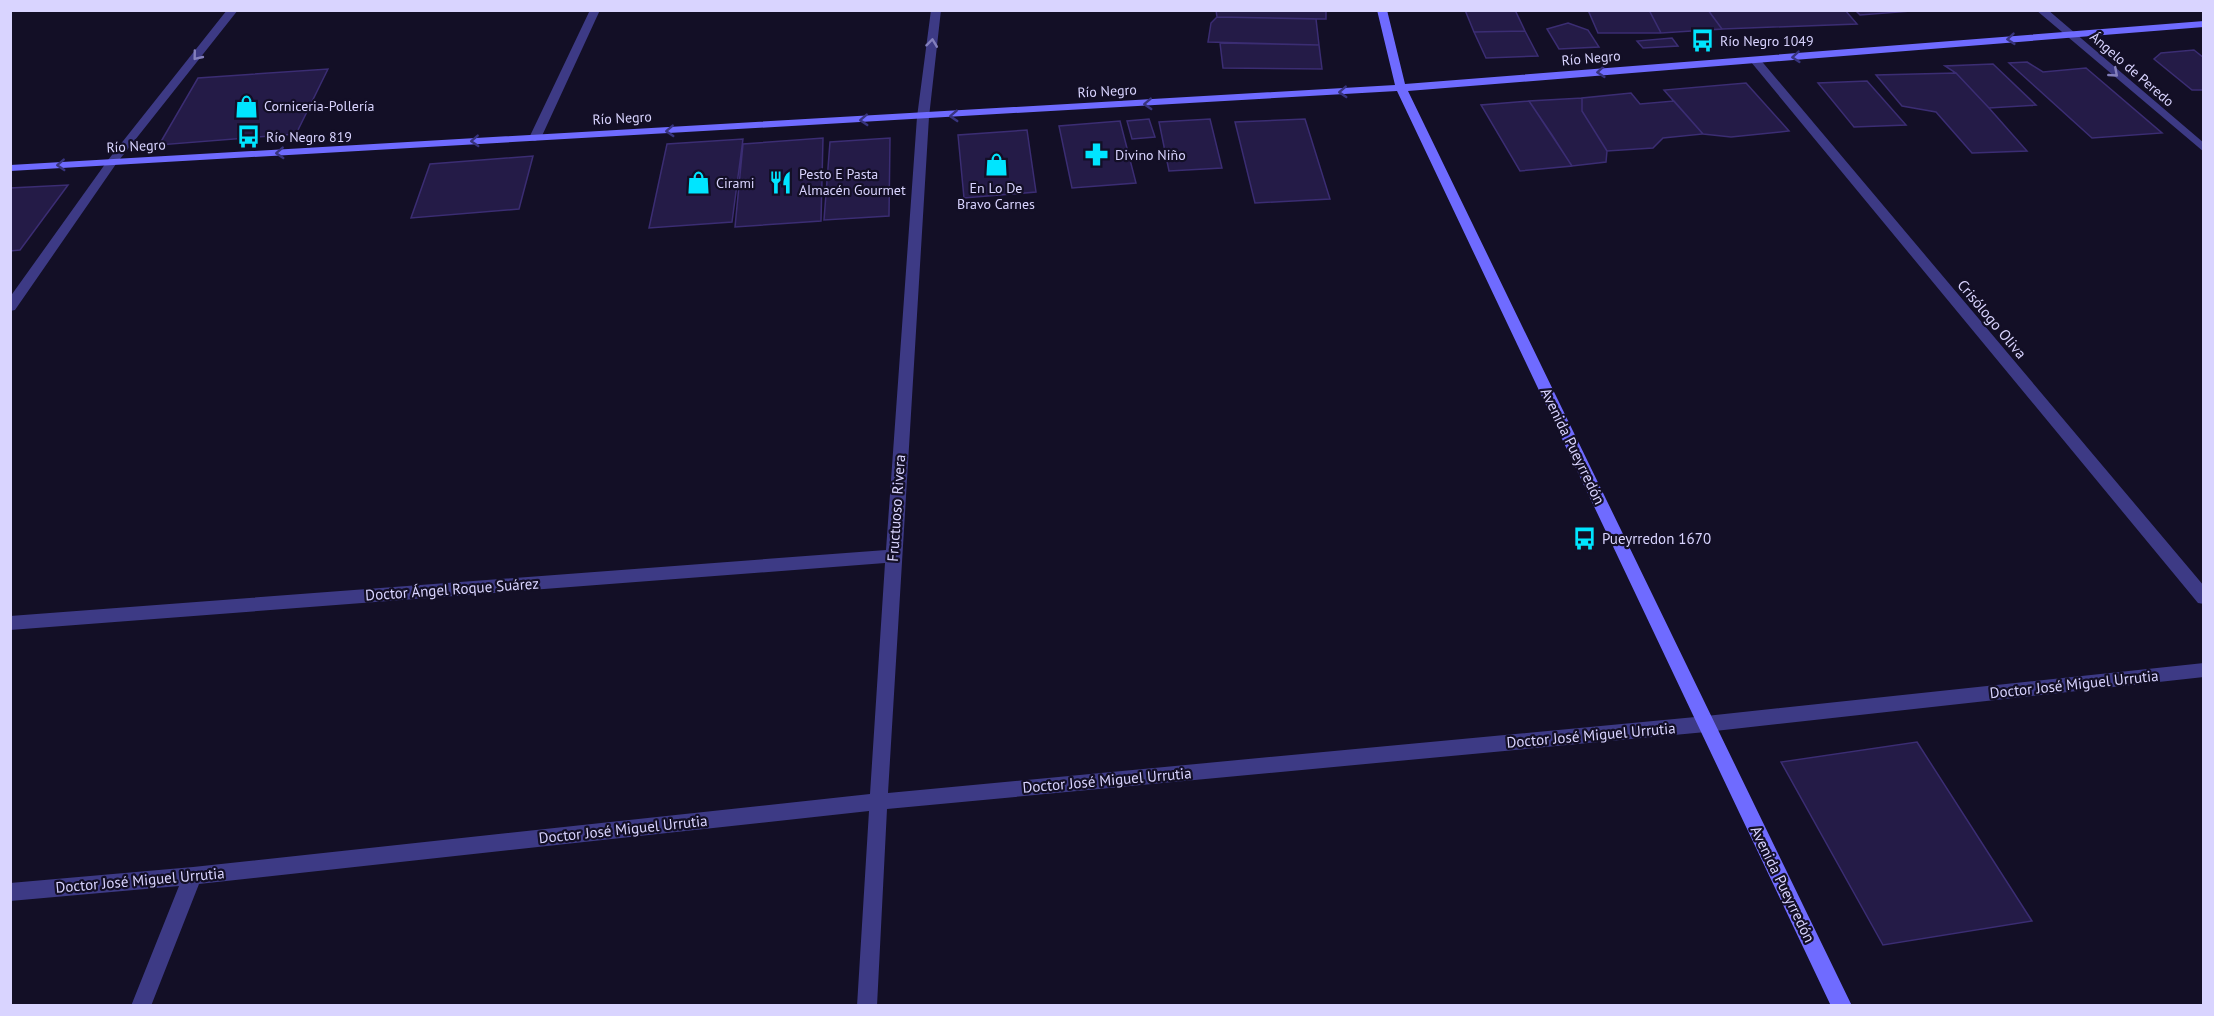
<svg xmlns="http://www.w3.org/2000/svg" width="2214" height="1016" font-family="'PT Sans',sans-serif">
<rect width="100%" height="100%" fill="#130f26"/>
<path fill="#241b47" stroke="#3b2d73" stroke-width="1.5" d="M 1216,10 L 1326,10 L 1326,19 L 1217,17 Z
M 1465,10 L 1515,10 L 1525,31 L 1474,32 Z
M 1588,10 L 1649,10 L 1661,33 L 1598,33 Z
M 1649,10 L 1708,10 L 1722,29 L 1661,33 Z
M 1708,10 L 1845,10 L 1857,24 L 1722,29 Z
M 1855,10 L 1924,10 L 1860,15 Z
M 1217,17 L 1316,19 L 1319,45 L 1208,42 L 1211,23 Z
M 1568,23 L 1588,30 L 1599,47 L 1559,49 L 1547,29 Z
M 1525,31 L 1538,56 L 1486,58 L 1474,32 Z
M 1672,38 L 1678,46 L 1643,48 L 1637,41 Z
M 1220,43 L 1319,45 L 1322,69 L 1223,68 Z
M 2194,50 L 2204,58 L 2204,90 L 2192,90 L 2154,59 L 2161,53 Z
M 2027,62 L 2043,72 L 2086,68 L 2162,133 L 2092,138 L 2009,63 Z
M 1993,64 L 2036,105 L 1989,108 L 1956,73 L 1945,66 Z
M 328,69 L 296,134 L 159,145 L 198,78 Z
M 1956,73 L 1989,108 L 2027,151 L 1972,153 L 1936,112 L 1902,106 L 1876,75 Z
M 1867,81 L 1906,125 L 1854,127 L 1818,83 Z
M 1746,83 L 1789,131 L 1731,137 L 1703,134 L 1664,90 Z
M 1631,93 L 1640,104 L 1674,101 L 1703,134 L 1663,138 L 1653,148 L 1607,151 L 1582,111 L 1582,98 Z
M 1582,98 L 1582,111 L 1607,151 L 1606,162 L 1572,166 L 1529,101 Z
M 1529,101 L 1552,135 L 1572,166 L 1520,171 L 1481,105 Z
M 1149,119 L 1155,137 L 1132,139 L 1127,121 Z
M 1210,119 L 1222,168 L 1169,171 L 1159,122 Z
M 1305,119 L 1330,199 L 1255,203 L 1235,122 Z
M 1120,121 L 1136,183 L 1072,188 L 1059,126 Z
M 1027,130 L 1036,192 L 964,198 L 958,135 Z
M 823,138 L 821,221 L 735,227 L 743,144 Z
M 890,138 L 889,216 L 824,220 L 830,142 Z
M 743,139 L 732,222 L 649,228 L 667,144 Z
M 533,156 L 519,209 L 411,218 L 430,164 Z
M 68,185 L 20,250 L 10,251 L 10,188 Z
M 1917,742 L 2032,921 L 1883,945 L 1781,762 Z"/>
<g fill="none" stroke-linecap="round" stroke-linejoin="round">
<path fill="#3d3a85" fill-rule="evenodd" d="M 227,10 L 238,10 L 116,164 L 15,310 L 10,311 L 10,297 L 108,160 Z
M 590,10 L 600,10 L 541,138 L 535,141 L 531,140 L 529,138 Z
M 931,10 L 941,10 L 929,117 L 888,793 L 1706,716 L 2204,663 L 2204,677 L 1706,732 L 887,809 L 877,1006 L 857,1006 L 869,811 L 199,884 L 151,1006 L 131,1006 L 179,886 L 10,901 L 10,883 L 193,867 L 870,794 L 885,563 L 10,630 L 10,616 L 886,550 L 917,117 Z
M 2036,10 L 2048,10 L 2204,143 L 2204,152 Z
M 1755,57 L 1759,58 L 2204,586 L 2204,604 L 2198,603 L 1751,62 L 1751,58 Z"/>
<path fill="#6f6bff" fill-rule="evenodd" d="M 1377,10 L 1387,10 L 1405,84 L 2204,21 L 2204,27 L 1408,91 L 1852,1006 L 1831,1006 L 1397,91 L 10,171 L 10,165 L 1395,85 Z"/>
</g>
<defs><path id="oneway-chevron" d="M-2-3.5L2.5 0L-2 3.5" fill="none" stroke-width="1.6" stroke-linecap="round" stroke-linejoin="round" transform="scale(1.5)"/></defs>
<g stroke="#38347d">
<use href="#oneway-chevron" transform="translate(2011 39) rotate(175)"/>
<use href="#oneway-chevron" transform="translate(1796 57) rotate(175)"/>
<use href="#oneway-chevron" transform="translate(1601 72) rotate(175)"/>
<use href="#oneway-chevron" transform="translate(1343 92) rotate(177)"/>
<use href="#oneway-chevron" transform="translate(1148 104) rotate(177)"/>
<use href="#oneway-chevron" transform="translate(954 116) rotate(177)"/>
<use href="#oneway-chevron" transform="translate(864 120) rotate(177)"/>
<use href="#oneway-chevron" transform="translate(670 131) rotate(177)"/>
<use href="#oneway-chevron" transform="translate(475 141) rotate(177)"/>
<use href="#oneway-chevron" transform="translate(280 153) rotate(177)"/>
<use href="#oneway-chevron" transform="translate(61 165) rotate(177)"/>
</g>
<g stroke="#837fbc">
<use href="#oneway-chevron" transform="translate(932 43) rotate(-83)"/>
<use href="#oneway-chevron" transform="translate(197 56) rotate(129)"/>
<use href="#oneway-chevron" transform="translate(2114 73) rotate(41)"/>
</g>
<defs>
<symbol id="bus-bare" viewBox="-9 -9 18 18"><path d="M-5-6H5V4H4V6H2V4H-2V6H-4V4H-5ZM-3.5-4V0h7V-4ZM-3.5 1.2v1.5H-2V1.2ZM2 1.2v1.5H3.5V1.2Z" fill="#00e5ff" stroke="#130f26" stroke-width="2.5" paint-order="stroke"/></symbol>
<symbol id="shop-bare" viewBox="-9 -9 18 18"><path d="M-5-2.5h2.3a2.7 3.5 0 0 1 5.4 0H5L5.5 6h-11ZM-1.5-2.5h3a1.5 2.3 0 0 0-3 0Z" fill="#00e5ff" stroke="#130f26" stroke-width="2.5" paint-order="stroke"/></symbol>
<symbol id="pharmacy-bare" viewBox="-9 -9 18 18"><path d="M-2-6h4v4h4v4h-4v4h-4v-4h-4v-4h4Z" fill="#00e5ff" stroke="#130f26" stroke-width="2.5" paint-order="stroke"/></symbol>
<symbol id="restaurant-bare" viewBox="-9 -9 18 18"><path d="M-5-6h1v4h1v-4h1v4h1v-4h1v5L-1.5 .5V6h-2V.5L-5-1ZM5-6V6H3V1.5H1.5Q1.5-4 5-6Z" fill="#00e5ff" stroke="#130f26" stroke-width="2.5" paint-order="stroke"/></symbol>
</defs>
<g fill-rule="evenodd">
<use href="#bus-bare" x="1686" y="24" width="33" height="33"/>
<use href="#shop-bare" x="230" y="90" width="33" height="33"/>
<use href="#bus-bare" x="232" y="120" width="33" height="33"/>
<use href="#pharmacy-bare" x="1080" y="138" width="33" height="33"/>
<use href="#shop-bare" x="980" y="148" width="33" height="33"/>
<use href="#restaurant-bare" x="764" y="166" width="33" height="33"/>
<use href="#shop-bare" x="682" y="166" width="33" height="33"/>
<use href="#bus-bare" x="1568" y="522" width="33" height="33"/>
</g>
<g text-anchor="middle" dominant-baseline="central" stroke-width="4.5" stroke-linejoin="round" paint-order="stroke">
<g font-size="14" fill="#d9d4ff" stroke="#130f26" text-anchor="start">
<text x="1720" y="41">Río Negro 1049</text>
<text x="264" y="106">Corniceria-Pollería</text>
<text x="266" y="137">Río Negro 819</text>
<text x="1115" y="155">Divino Niño</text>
<text x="799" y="174">Pesto E Pasta<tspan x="799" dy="16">Almacén Gourmet</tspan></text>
<text x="716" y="183">Cirami</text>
<text x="996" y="188" text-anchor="middle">En Lo De<tspan x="996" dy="16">Bravo Carnes</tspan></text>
</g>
<g font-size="14" fill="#d9d4ff" stroke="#130f26">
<text transform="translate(1591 58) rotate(-5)">Río Negro</text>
<text transform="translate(2132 69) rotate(41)">Ángelo de Peredo</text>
<text transform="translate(1107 91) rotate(-3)">Río Negro</text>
<text transform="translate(622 118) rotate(-3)">Río Negro</text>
<text transform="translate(136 146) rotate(-3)">Río Negro</text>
</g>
<g font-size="15" fill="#d9d4ff" stroke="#130f26">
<text transform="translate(1992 319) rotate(50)">Crisólogo Oliva</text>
<text transform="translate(1573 446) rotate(64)">Avenida Pueyrredón</text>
<text transform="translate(896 508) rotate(-86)">Fructuoso Rivera</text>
<text transform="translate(452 589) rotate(-4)">Doctor Ángel Roque Suárez</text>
<text transform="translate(2074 684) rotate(-6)">Doctor José Miguel Urrutia</text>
<text transform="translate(1591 735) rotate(-5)">Doctor José Miguel Urrutia</text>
<text transform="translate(1107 780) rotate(-5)">Doctor José Miguel Urrutia</text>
<text transform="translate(623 829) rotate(-6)">Doctor José Miguel Urrutia</text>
<text transform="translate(140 880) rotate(-5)">Doctor José Miguel Urrutia</text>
<text transform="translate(1783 884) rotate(64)">Avenida Pueyrredón</text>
</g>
<g font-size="15" fill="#d9d4ff" stroke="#130f26" text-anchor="start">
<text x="1602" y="538">Pueyrredon 1670</text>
</g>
</g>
<rect width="2214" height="1016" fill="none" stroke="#d9d4ff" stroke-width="24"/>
</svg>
